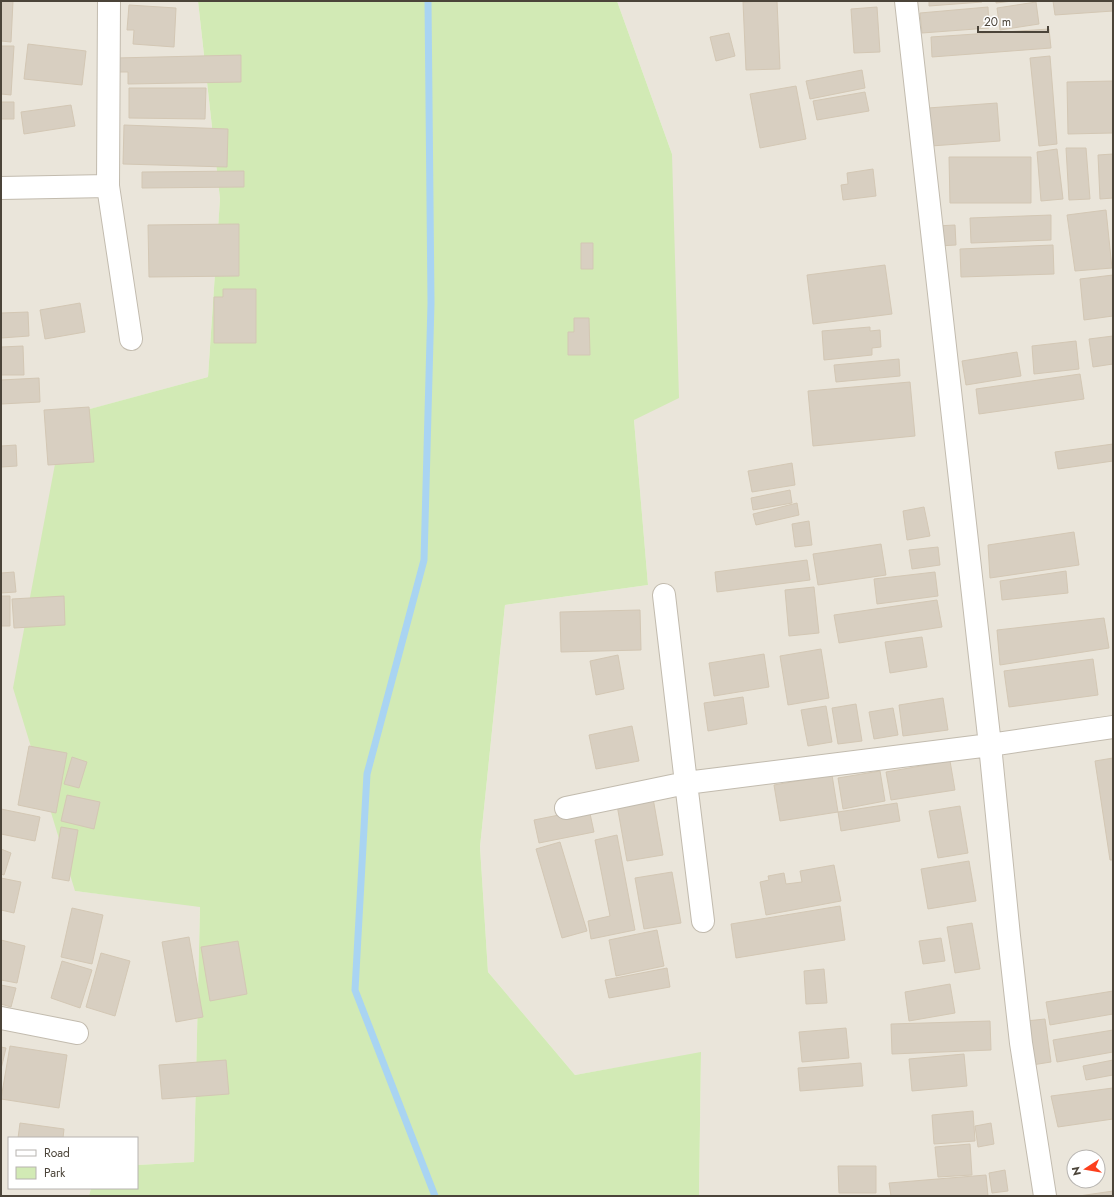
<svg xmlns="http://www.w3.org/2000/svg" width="1114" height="1197" font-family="Jost,sans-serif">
<rect width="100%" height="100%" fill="#f6f3ec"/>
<path fill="#eae5da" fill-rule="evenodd" d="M 1,1 L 198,1 L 220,199 L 208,377 L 65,416 L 75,891 L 200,906 L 194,1162 L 137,1165 L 137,1138 L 9,1138 L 9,1188 L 91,1188 L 89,1196 L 1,1196 Z
M 617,1 L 1113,1 L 1113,1196 L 699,1196 L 701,1053 L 575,1075 L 488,972 L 480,847 L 505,605 L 648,585 L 634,420 L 672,154 ZM 1074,1157 L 1098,1157 L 1098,1181 L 1074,1181 Z"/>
<path fill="#d2eab5" d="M 198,1 L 617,1 L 672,154 L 679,398 L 634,420 L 648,585 L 505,605 L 480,847 L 488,972 L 575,1075 L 701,1052 L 699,1196 L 89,1196 L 91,1188 L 137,1188 L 137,1165 L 194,1162 L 200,907 L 75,891 L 13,688 L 64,416 L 208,377 L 220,199 Z"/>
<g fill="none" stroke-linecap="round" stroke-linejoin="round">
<path stroke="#a9d4f2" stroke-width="7" d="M 428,1 L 431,303 L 424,560 L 367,774 L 355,990 L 435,1196"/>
</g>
<path fill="#d8cfc1" stroke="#d3c7b4" d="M 1,1 L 13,1 L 11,42 L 1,41 Z
M 764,1 L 777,1 L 780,69 L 746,70 L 743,2 Z
M 929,1 L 982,1 L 982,2 L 929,6 Z
M 996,1 L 1013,1 L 996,3 Z
M 1053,1 L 1113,1 L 1113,11 L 1055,15 Z
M 1036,2 L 1039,24 L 1000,30 L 997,8 Z
M 129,5 L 176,8 L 174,47 L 133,44 L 134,30 L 127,30 Z
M 877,7 L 880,52 L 854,53 L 851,9 Z
M 988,7 L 989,28 L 922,33 L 920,13 Z
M 1049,29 L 1051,48 L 932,57 L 931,37 Z
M 729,33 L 735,56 L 716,61 L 710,37 Z
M 28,44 L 86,51 L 82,85 L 24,79 Z
M 1,46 L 14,46 L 11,95 L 1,94 Z
M 241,55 L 241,82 L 128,84 L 128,72 L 116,72 L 116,58 Z
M 1050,56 L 1057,144 L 1039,146 L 1030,58 Z
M 862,70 L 865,88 L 810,99 L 806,81 Z
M 1113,81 L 1113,133 L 1068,134 L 1067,82 Z
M 796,86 L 806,139 L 760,148 L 750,94 Z
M 129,88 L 206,88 L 205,119 L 129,118 Z
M 865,92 L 869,111 L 817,120 L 813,101 Z
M 1,102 L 14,102 L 14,119 L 1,119 Z
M 997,103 L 1000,141 L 931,146 L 928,108 Z
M 71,105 L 75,126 L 24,134 L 21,112 Z
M 124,125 L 228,129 L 227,167 L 123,164 Z
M 1066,148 L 1086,148 L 1090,199 L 1069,200 Z
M 1057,149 L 1063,199 L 1041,201 L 1037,152 Z
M 1113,154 L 1113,198 L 1100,199 L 1098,155 Z
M 949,157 L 1031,157 L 1031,203 L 950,203 Z
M 873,169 L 876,196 L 843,200 L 841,185 L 848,184 L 847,173 Z
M 244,171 L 244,187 L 142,188 L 142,172 Z
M 1106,210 L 1112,268 L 1075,271 L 1067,215 Z
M 1051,215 L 1051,240 L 971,243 L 970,218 Z
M 239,224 L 239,276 L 149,277 L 148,225 Z
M 955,225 L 956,245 L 938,246 L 936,226 Z
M 581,243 L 593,243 L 593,269 L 581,269 Z
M 1053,245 L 1054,274 L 961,277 L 960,249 Z
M 885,265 L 892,314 L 813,324 L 807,275 Z
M 1113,275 L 1113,316 L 1084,320 L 1080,279 Z
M 223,289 L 256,289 L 256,343 L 214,343 L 214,297 L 223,297 Z
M 80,303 L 85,332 L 45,339 L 40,310 Z
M 28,312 L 29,336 L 1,338 L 1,313 Z
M 574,318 L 589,318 L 590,355 L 568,355 L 568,332 L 574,332 Z
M 870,327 L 870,331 L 880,330 L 881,347 L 872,348 L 872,355 L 824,360 L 822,331 Z
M 1113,336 L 1113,364 L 1093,367 L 1089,339 Z
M 1076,341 L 1079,369 L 1034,374 L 1032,346 Z
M 23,346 L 24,375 L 1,375 L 1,347 Z
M 1017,352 L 1021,376 L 966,385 L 962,361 Z
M 899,359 L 900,376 L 836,382 L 834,365 Z
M 1080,374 L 1084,399 L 979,414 L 976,389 Z
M 39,378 L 40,402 L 1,404 L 1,380 Z
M 910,382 L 915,436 L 813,446 L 808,391 Z
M 89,407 L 94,462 L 48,465 L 44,410 Z
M 1113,444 L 1113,461 L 1058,469 L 1055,452 Z
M 16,445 L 17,466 L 1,467 L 1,446 Z
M 792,463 L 795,485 L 752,492 L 748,471 Z
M 790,490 L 792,503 L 753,510 L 751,498 Z
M 797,503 L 799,515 L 756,525 L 753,514 Z
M 924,507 L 930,536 L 907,540 L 903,511 Z
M 809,521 L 812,545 L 795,547 L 792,524 Z
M 1074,532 L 1079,565 L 990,578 L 988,545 Z
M 881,544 L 886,575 L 818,585 L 813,554 Z
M 938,547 L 940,565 L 912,569 L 909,550 Z
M 807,560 L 810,580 L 717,592 L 715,572 Z
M 1066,571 L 1068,593 L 1002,600 L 1000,581 Z
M 14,572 L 16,592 L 1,593 L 1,573 Z
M 935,572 L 938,596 L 877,604 L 874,579 Z
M 814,587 L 819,633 L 789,636 L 785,590 Z
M 1,596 L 10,596 L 10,626 L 1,626 Z
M 64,596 L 65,625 L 14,628 L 12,599 Z
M 937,600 L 942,627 L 839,643 L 834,615 Z
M 640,610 L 641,650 L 561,652 L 560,612 Z
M 1104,618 L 1109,648 L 1000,665 L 997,630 Z
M 922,637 L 927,667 L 890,673 L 885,642 Z
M 821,649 L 829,698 L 788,705 L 780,656 Z
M 764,654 L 769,687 L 714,696 L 709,663 Z
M 618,655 L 624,689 L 596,695 L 590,661 Z
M 1093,659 L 1098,695 L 1009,707 L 1004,671 Z
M 743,697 L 747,724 L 708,731 L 704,703 Z
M 943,698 L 948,730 L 903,736 L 899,705 Z
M 856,704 L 862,741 L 838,744 L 832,708 Z
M 826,706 L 832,742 L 808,746 L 801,710 Z
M 893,708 L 898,735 L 874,739 L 869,712 Z
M 632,726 L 639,761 L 596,769 L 589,735 Z
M 29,746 L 67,753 L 56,813 L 18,805 Z
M 72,757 L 87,762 L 79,788 L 64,784 Z
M 1113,758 L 1113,860 L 1110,860 L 1095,761 Z
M 950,761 L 955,790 L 891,800 L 886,772 Z
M 880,771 L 885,801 L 843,809 L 838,778 Z
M 832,775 L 838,812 L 780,821 L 774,785 Z
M 67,795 L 100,802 L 94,829 L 61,821 Z
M 653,798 L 663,855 L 627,861 L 617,805 Z
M 897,803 L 900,821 L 841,831 L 838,812 Z
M 960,806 L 968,853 L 938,858 L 929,811 Z
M 1,809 L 40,817 L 35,841 L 1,834 Z
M 589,809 L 594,832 L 539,843 L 534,820 Z
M 61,827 L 78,830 L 69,881 L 52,878 Z
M 617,835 L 635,930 L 591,939 L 588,921 L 610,916 L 595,840 Z
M 560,842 L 587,931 L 562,938 L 536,849 Z
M 1,849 L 11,853 L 4,875 L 1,874 Z
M 969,861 L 976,901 L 928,909 L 921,869 Z
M 834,865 L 841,901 L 766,915 L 760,882 L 769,880 L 768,876 L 784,873 L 786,884 L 802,882 L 800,871 Z
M 672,872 L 681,923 L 644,929 L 635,878 Z
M 1,878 L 21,882 L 14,913 L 1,910 Z
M 840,906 L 845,940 L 736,958 L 731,924 Z
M 72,908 L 103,915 L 92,964 L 61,957 Z
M 972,923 L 980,969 L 955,973 L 947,927 Z
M 657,930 L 664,966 L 616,976 L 609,940 Z
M 189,937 L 203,1017 L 176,1022 L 162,942 Z
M 941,938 L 945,961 L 923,964 L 919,941 Z
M 1,940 L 25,946 L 17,983 L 1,980 Z
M 238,941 L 247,994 L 210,1001 L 201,947 Z
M 101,953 L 130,961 L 115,1016 L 86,1007 Z
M 62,961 L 92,970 L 80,1008 L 51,998 Z
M 667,968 L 670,987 L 609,998 L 605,980 Z
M 824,969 L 827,1003 L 806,1004 L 804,971 Z
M 950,984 L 955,1013 L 909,1021 L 905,992 Z
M 1,985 L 16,988 L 11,1007 L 1,1004 Z
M 1113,991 L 1113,1014 L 1050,1025 L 1046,1002 Z
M 1045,1019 L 1051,1062 L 1032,1065 L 1026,1021 Z
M 990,1021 L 991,1050 L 892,1054 L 891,1024 Z
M 846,1028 L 849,1058 L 802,1062 L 799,1032 Z
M 1113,1030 L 1113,1052 L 1057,1062 L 1053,1040 Z
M 10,1046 L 67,1055 L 59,1108 L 1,1099 Z
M 1,1047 L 6,1048 L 1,1069 Z
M 964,1054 L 967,1086 L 912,1091 L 909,1059 Z
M 226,1060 L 229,1094 L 162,1099 L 159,1065 Z
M 1113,1060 L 1113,1075 L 1086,1080 L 1083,1066 Z
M 861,1063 L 863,1086 L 800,1091 L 798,1068 Z
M 1113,1088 L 1113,1119 L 1058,1127 L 1051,1096 Z
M 973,1111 L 975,1141 L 934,1144 L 932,1115 Z
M 20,1123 L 64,1129 L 63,1138 L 18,1138 Z
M 991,1123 L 994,1144 L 978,1147 L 975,1126 Z
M 970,1144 L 972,1175 L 938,1177 L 935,1147 Z
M 838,1166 L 876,1166 L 876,1193 L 839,1193 Z
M 1005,1170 L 1008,1191 L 992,1193 L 989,1173 Z
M 986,1175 L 988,1196 L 891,1196 L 889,1183 Z
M 1113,1191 L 1113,1196 L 1079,1196 Z"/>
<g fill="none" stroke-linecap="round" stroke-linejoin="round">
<defs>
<path id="minor" d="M 109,1 L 108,186 L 131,339
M 906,1 L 990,745 L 1009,936 L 1021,1043 L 1045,1196
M 1,188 L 108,186
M 664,595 L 686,783 L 703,921
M 566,808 L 686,783 L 990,745 L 1113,727
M 1,1018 L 77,1033"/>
</defs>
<use href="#minor" stroke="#c2bbae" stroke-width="24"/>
<use href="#minor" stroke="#fff" stroke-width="22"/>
</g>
<rect width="1114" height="1197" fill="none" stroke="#4b4439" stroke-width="4"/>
<rect x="8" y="1137" width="130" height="52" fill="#ffffff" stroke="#b7b4b0"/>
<rect x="16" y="1150" width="20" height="6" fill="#ffffff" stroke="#b7b4b0"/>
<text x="44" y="1157" font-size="12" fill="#4b4439">Road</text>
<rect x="16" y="1167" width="20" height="12" fill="#d2eab5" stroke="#b7b4b0"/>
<text x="44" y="1177" font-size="12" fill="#4b4439">Park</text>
<g transform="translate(1086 1169) rotate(258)"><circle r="19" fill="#ffffff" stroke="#b7b4b0"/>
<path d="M0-3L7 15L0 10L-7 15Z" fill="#fc3f1d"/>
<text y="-6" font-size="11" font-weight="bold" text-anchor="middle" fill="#4b4439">N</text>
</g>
<path d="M978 26v6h70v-6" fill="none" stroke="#4b4439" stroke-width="2"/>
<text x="984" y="26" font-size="12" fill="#4b4439" stroke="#ffffff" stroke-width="3" paint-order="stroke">20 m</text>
</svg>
